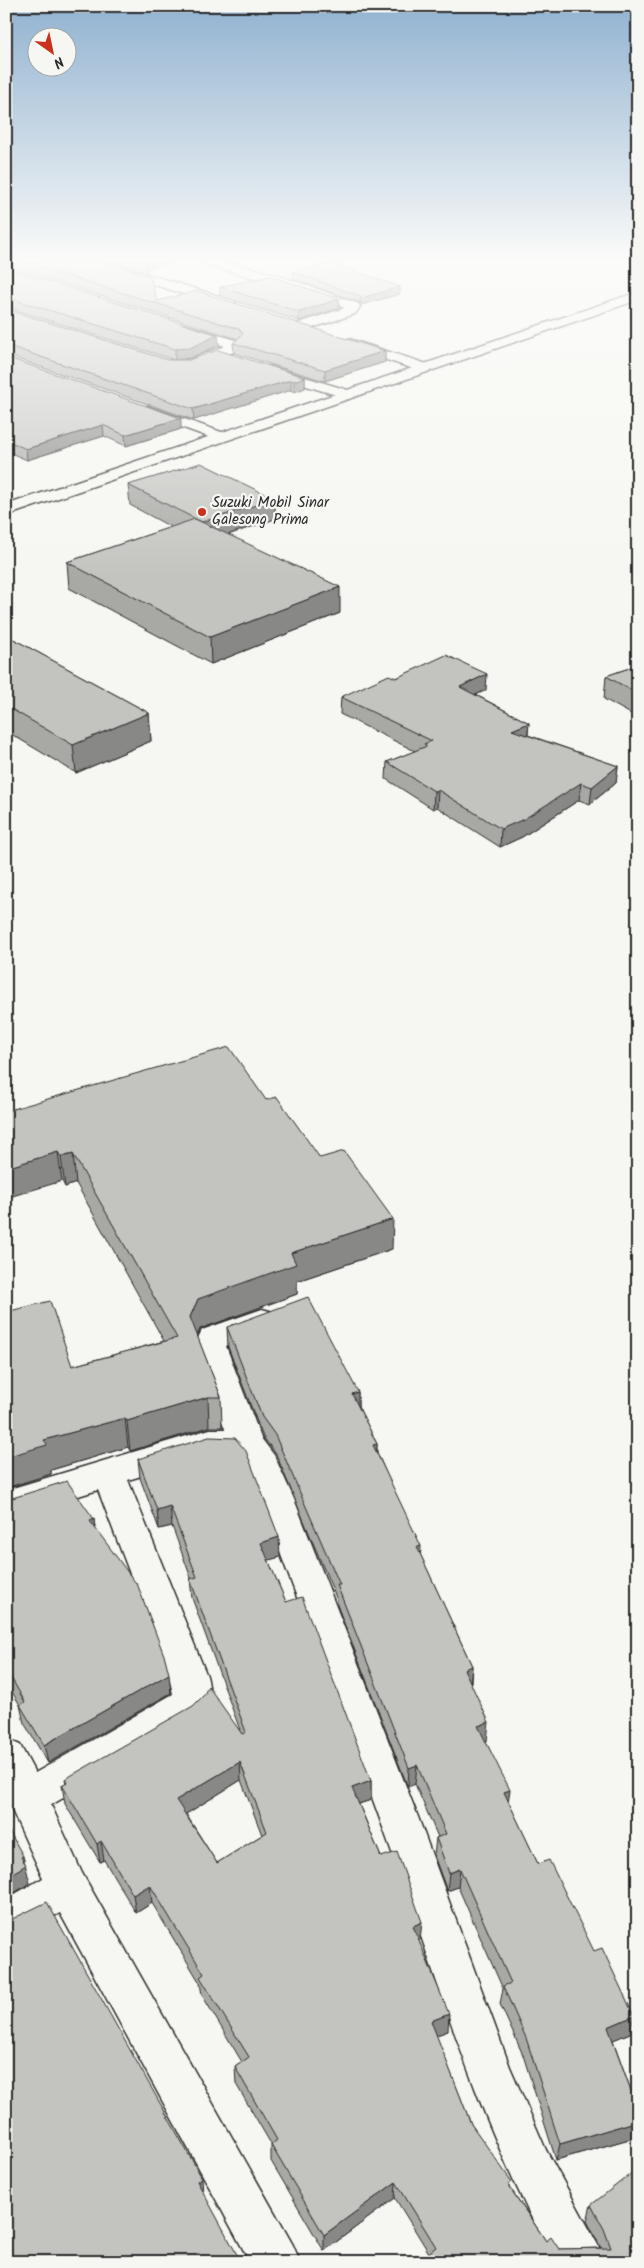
<svg xmlns="http://www.w3.org/2000/svg" width="644" height="2268" font-family="Kalam,sans-serif">
<rect width="100%" height="100%" fill="#f6f6f2"/>
<filter id="ink" filterUnits="userSpaceOnUse"><feTurbulence type="fractalNoise" baseFrequency=".02" numOctaves="2"/><feDisplacementMap in="SourceGraphic" scale="10" xChannelSelector="R" yChannelSelector="G"/><feConvolveMatrix kernelMatrix="1 2 1 2 8 2 1 2 1" color-interpolation-filters="sRGB"/></filter>
<g filter="url(#ink)">
<g fill="none" stroke-linecap="round" stroke-linejoin="round">
<defs>
<path id="minor" d="M 87,261 L 105,261 L 235,301 L 236,304 L 235,307 L 225,307 L 89,264 Z
M 203,261 C 246,259 316,290 359,304 L 360,307 L 355,314 L 306,330 L 296,330 L 294,327 L 296,324 L 345,308 L 266,281 L 205,264 Z
M 182,324 L 239,341 L 241,344 L 236,351 L 192,368 L 182,368 L 180,365 L 182,362 L 225,346 L 177,331 L 175,328 L 177,325 Z
M 349,339 L 430,365 L 432,368 L 430,371 L 420,371 L 344,346 L 342,343 L 344,340 Z
M 269,366 L 354,392 L 356,395 L 349,399 L 264,373 L 262,370 L 264,367 Z
M 147,406 L 227,434 L 230,437 L 227,440 L 217,440 L 142,413 L 140,410 Z
M 262,1309 L 273,1312 L 277,1320 L 273,1328 L 226,1346 L 261,1438 L 274,1455 L 294,1499 L 418,1817 L 510,2067 L 546,2150 L 598,2245 L 605,2262 L 555,2262 C 484,2136 443,1997 395,1861 C 352,1740 305,1620 260,1499 L 248,1470 L 237,1456 L 210,1455 L 128,1480 L 207,1676 C 212,1696 211,1709 194,1723 L 51,1805 L 82,1873 L 293,2245 L 300,2262 L 250,2262 L 60,1913 L 6,1941 L 6,1899 L 43,1878 L 6,1797 L 6,1739 L 20,1745 L 35,1773 L 173,1694 L 169,1676 L 98,1490 L 6,1518 L 6,1490 L 210,1429 L 225,1429 L 194,1346 L 202,1330 Z"/>
<path id="trunk" d="M 638,292 L 638,300 L 6,516 L 6,505 Z"/>
</defs>
<use href="#minor" stroke="#2b2b2b" stroke-width="3"/>
<use href="#trunk" stroke="#2b2b2b" stroke-width="3"/>
<use href="#minor" fill="#f6f6f2" fill-rule="evenodd"/>
<use href="#trunk" fill="#f6f6f2" fill-rule="evenodd"/>
</g>
<path fill="#a8a8a5" stroke="#2b2b2b" fill-rule="evenodd" d="M 6,261 L 102,261 L 157,301 L 385,351 L 385,362 L 325,381 L 234,353 L 233,343 L 238,339 L 6,266 Z
M 111,261 L 173,261 L 147,268 L 147,273 Z
M 6,268 L 219,345 L 190,358 L 175,360 L 305,377 L 305,388 L 294,392 L 291,390 L 194,420 L 6,355 L 6,309 L 168,360 L 175,360 L 6,307 Z
M 293,272 L 400,294 L 361,305 L 360,302 L 293,279 Z
M 220,287 L 339,299 L 339,308 L 299,321 L 220,296 Z
M 6,357 L 181,429 L 126,446 L 104,436 L 27,460 L 6,451 Z
M 128,485 L 275,499 L 275,519 L 228,535 L 340,613 L 211,664 L 69,588 L 67,562 L 171,527 L 130,505 Z
M 6,635 L 149,713 L 151,741 L 76,773 L 6,731 Z
M 638,665 L 638,718 L 604,699 L 606,676 Z
M 396,678 L 486,690 L 476,695 L 529,723 L 528,735 L 618,766 L 616,783 L 590,804 L 579,800 L 522,837 L 500,847 L 437,807 L 433,809 L 386,779 L 387,762 L 415,751 L 340,714 L 341,697 Z
M 266,1100 L 320,1158 L 392,1249 L 297,1281 L 297,1294 L 200,1329 L 197,1336 L 221,1397 L 222,1427 L 209,1427 L 130,1451 L 128,1447 L 51,1470 L 51,1474 L 9,1487 L 6,1480 L 6,1312 L 72,1366 L 164,1341 L 76,1183 L 65,1187 L 62,1181 L 6,1111 Z
M 227,1327 L 358,1392 L 358,1406 L 377,1444 L 377,1452 L 421,1556 L 472,1666 L 471,1683 L 487,1741 L 486,1741 L 508,1801 L 538,1864 L 630,2033 L 613,2040 L 638,2110 L 638,2132 L 636,2137 L 556,2160 L 523,2055 L 500,2004 L 503,1989 L 458,1887 L 447,1891 L 434,1856 L 436,1838 L 438,1837 L 415,1784 L 408,1787 L 337,1605 L 337,1600 L 276,1454 L 263,1437 L 228,1347 Z
M 138,1459 L 280,1557 L 268,1560 L 286,1602 L 371,1781 L 371,1800 L 359,1804 L 381,1857 L 420,1940 L 419,1941 L 448,2031 L 436,2035 L 471,2124 L 511,2189 L 546,2241 L 559,2249 L 601,2248 L 587,2221 L 591,2205 L 638,2262 L 429,2253 L 395,2198 L 324,2251 L 271,2161 L 271,2144 L 236,2084 L 235,2067 L 242,2062 L 202,1995 L 200,1983 L 152,1903 L 136,1913 L 104,1860 L 100,1862 L 65,1804 L 62,1785 L 66,1783 L 65,1779 L 240,1730 L 192,1598 L 190,1579 L 191,1578 L 172,1526 L 159,1529 L 140,1478 ZM 241,1780 L 262,1835 L 217,1863 L 186,1814 Z
M 6,1500 L 94,1519 L 95,1528 L 171,1693 L 48,1763 L 24,1723 L 20,1705 L 6,1682 Z"/>
<path fill="#888886" stroke="#2b2b2b" d="M 146,261 L 173,261 L 147,268 Z
M 400,287 L 400,294 L 361,305 L 361,298 Z
M 339,299 L 339,308 L 299,321 L 299,312 Z
M 218,335 L 219,345 L 190,358 L 175,360 L 175,349 Z
M 385,351 L 385,362 L 325,381 L 325,370 Z
M 305,377 L 305,388 L 294,392 L 294,381 Z
M 291,380 L 291,390 L 194,420 L 193,409 Z
M 181,418 L 181,429 L 126,446 L 125,435 Z
M 103,425 L 104,436 L 27,460 L 26,449 Z
M 275,499 L 275,519 L 202,543 L 202,522 Z
M 340,587 L 340,613 L 211,664 L 210,637 Z
M 487,674 L 486,690 L 459,703 L 460,687 Z
M 149,713 L 151,741 L 76,773 L 73,745 Z
M 529,723 L 527,740 L 512,730 Z
M 618,766 L 616,783 L 590,804 L 592,787 Z
M 581,783 L 579,800 L 522,837 L 500,847 L 501,829 Z
M 438,790 L 437,807 L 433,809 L 434,791 Z
M 58,1152 L 62,1181 L 6,1198 L 6,1168 Z
M 73,1154 L 76,1183 L 65,1187 L 61,1157 Z
M 393,1219 L 392,1249 L 297,1281 L 297,1294 L 200,1329 L 192,1347 L 190,1317 L 198,1299 L 291,1253 Z
M 358,1392 L 358,1412 L 352,1394 Z
M 208,1397 L 209,1427 L 130,1451 L 127,1421 Z
M 125,1418 L 128,1447 L 51,1470 L 51,1474 L 9,1487 L 6,1472 L 6,1457 L 44,1440 Z
M 377,1444 L 376,1463 L 373,1445 Z
M 170,1506 L 172,1526 L 159,1529 L 157,1510 Z
M 94,1519 L 96,1539 L 90,1521 Z
M 279,1537 L 280,1557 L 262,1562 L 261,1543 Z
M 421,1546 L 420,1565 L 417,1547 Z
M 472,1666 L 470,1685 L 464,1669 Z
M 169,1674 L 171,1693 L 48,1763 L 44,1745 Z
M 489,1722 L 487,1741 L 476,1745 L 478,1726 Z
M 240,1762 L 241,1780 L 178,1819 L 176,1800 Z
M 417,1765 L 415,1784 L 408,1787 L 409,1768 Z
M 371,1781 L 371,1800 L 352,1806 L 352,1788 Z
M 510,1790 L 507,1809 L 504,1792 Z
M 101,1841 L 104,1860 L 100,1862 L 97,1844 Z
M 23,1856 L 30,1883 L 6,1898 L 6,1877 L 21,1857 Z
M 460,1869 L 458,1887 L 447,1891 L 449,1873 Z
M 150,1885 L 152,1903 L 136,1913 L 133,1895 Z
M 422,1922 L 420,1940 L 412,1943 L 413,1926 Z
M 449,2014 L 448,2031 L 429,2038 L 431,2021 Z
M 634,2016 L 630,2033 L 604,2044 L 608,2027 Z
M 638,2121 L 638,2132 L 636,2137 L 556,2160 L 560,2144 Z
M 202,2178 L 203,2193 L 197,2181 Z
M 396,2182 L 395,2198 L 324,2251 L 324,2235 Z"/>
<path fill="#c3c3c0" stroke="#2b2b2b" fill-rule="evenodd" d="M 20,261 L 102,261 L 150,276 L 157,301 L 197,291 L 385,351 L 325,370 L 233,343 L 243,334 L 239,329 Z
M 332,263 L 400,287 L 361,298 L 360,296 L 293,272 Z
M 6,268 L 218,335 L 190,348 L 175,349 L 6,297 Z
M 270,276 L 339,299 L 299,312 L 220,287 Z
M 6,309 L 168,360 L 189,360 L 218,350 L 305,377 L 294,381 L 291,380 L 193,409 L 6,345 Z
M 6,357 L 181,418 L 125,435 L 103,425 L 26,449 L 6,440 Z
M 201,463 L 275,499 L 202,522 L 128,485 Z
M 195,519 L 340,587 L 210,637 L 67,562 Z
M 6,635 L 149,713 L 73,745 L 6,706 Z
M 446,655 L 487,674 L 460,687 L 529,723 L 512,730 L 618,766 L 592,787 L 581,783 L 524,819 L 501,829 L 438,790 L 434,791 L 387,762 L 427,746 L 424,744 L 432,741 L 341,697 L 389,675 L 396,678 Z
M 638,665 L 638,694 L 606,676 Z
M 229,1047 L 266,1100 L 277,1097 L 320,1158 L 344,1151 L 393,1219 L 291,1253 L 296,1264 L 198,1299 L 190,1317 L 221,1397 L 208,1397 L 127,1421 L 125,1418 L 44,1440 L 47,1445 L 6,1457 L 6,1312 L 50,1301 L 72,1366 L 177,1338 L 73,1154 L 61,1157 L 58,1152 L 6,1168 L 6,1111 Z
M 308,1297 L 358,1392 L 352,1394 L 377,1444 L 373,1445 L 421,1546 L 417,1547 L 472,1666 L 464,1669 L 489,1722 L 478,1726 L 510,1790 L 504,1792 L 538,1864 L 549,1860 L 594,1951 L 602,1948 L 634,2016 L 608,2027 L 638,2110 L 638,2121 L 560,2144 L 526,2038 L 503,1986 L 511,1983 L 460,1869 L 449,1873 L 436,1838 L 446,1834 L 417,1765 L 409,1768 L 337,1585 L 340,1585 L 275,1435 L 262,1417 L 227,1327 Z
M 209,1437 L 235,1438 L 246,1451 L 279,1537 L 261,1543 L 286,1602 L 302,1597 L 371,1781 L 352,1788 L 381,1857 L 397,1852 L 422,1922 L 413,1926 L 449,2014 L 431,2021 L 471,2124 L 512,2182 L 508,2185 L 546,2241 L 551,2237 L 559,2249 L 611,2248 L 604,2229 L 591,2205 L 638,2168 L 638,2262 L 418,2262 L 436,2247 L 396,2182 L 324,2235 L 271,2145 L 277,2140 L 235,2067 L 249,2057 L 200,1977 L 204,1974 L 150,1885 L 133,1895 L 101,1841 L 97,1844 L 62,1785 L 67,1782 L 65,1779 L 193,1706 L 204,1695 L 208,1686 L 242,1734 L 246,1732 L 190,1579 L 197,1577 L 170,1506 L 157,1510 L 138,1459 ZM 240,1762 L 267,1832 L 217,1863 L 176,1800 Z
M 67,1481 L 94,1519 L 90,1521 L 138,1586 L 165,1658 L 169,1674 L 44,1745 L 20,1705 L 25,1702 L 6,1669 L 6,1500 Z
M 6,1825 L 23,1856 L 21,1857 L 26,1865 L 6,1877 Z
M 47,1902 L 202,2178 L 197,2181 L 241,2262 L 6,2262 L 6,1922 Z"/>
</g>
<linearGradient id="sky" x2="0" y2="1"><stop stop-color="#91b2d0"/><stop offset="0.45" stop-color="#fbfbf9"/><stop offset="1" stop-color="#fbfbf9" stop-opacity="0"/></linearGradient>
<rect width="644" height="578" fill="url(#sky)"/>
<circle fill="#c8321e" stroke="#f6f6f2" stroke-width="2" cx="202" cy="512" r="5"/>
<g text-anchor="middle" dominant-baseline="central" stroke-width="4.5" stroke-linejoin="round" paint-order="stroke">
<g font-size="15" fill="#2b2b2b" stroke="#f6f6f2" text-anchor="start">
<text x="212" y="503">Suzuki Mobil Sinar<tspan x="212" dy="17">Galesong Prima</tspan></text>
</g>
</g>
<rect width="644" height="2268" fill="none" stroke="#f6f6f2" stroke-width="25"/>
<rect x="12" y="12" width="619" height="2243" fill="none" stroke="#2b2b2b" stroke-width="2" filter="url(#ink)"/>
<g transform="translate(52 52) rotate(147)"><circle r="24" fill="#f6f6f2" stroke="#a5a5a2"/>
<path d="M0-4L9 19L0 12L-9 19Z" fill="#c8321e"/>
<text y="-8" font-size="14" font-weight="bold" text-anchor="middle" fill="#2b2b2b">N</text>
</g>
</svg>
